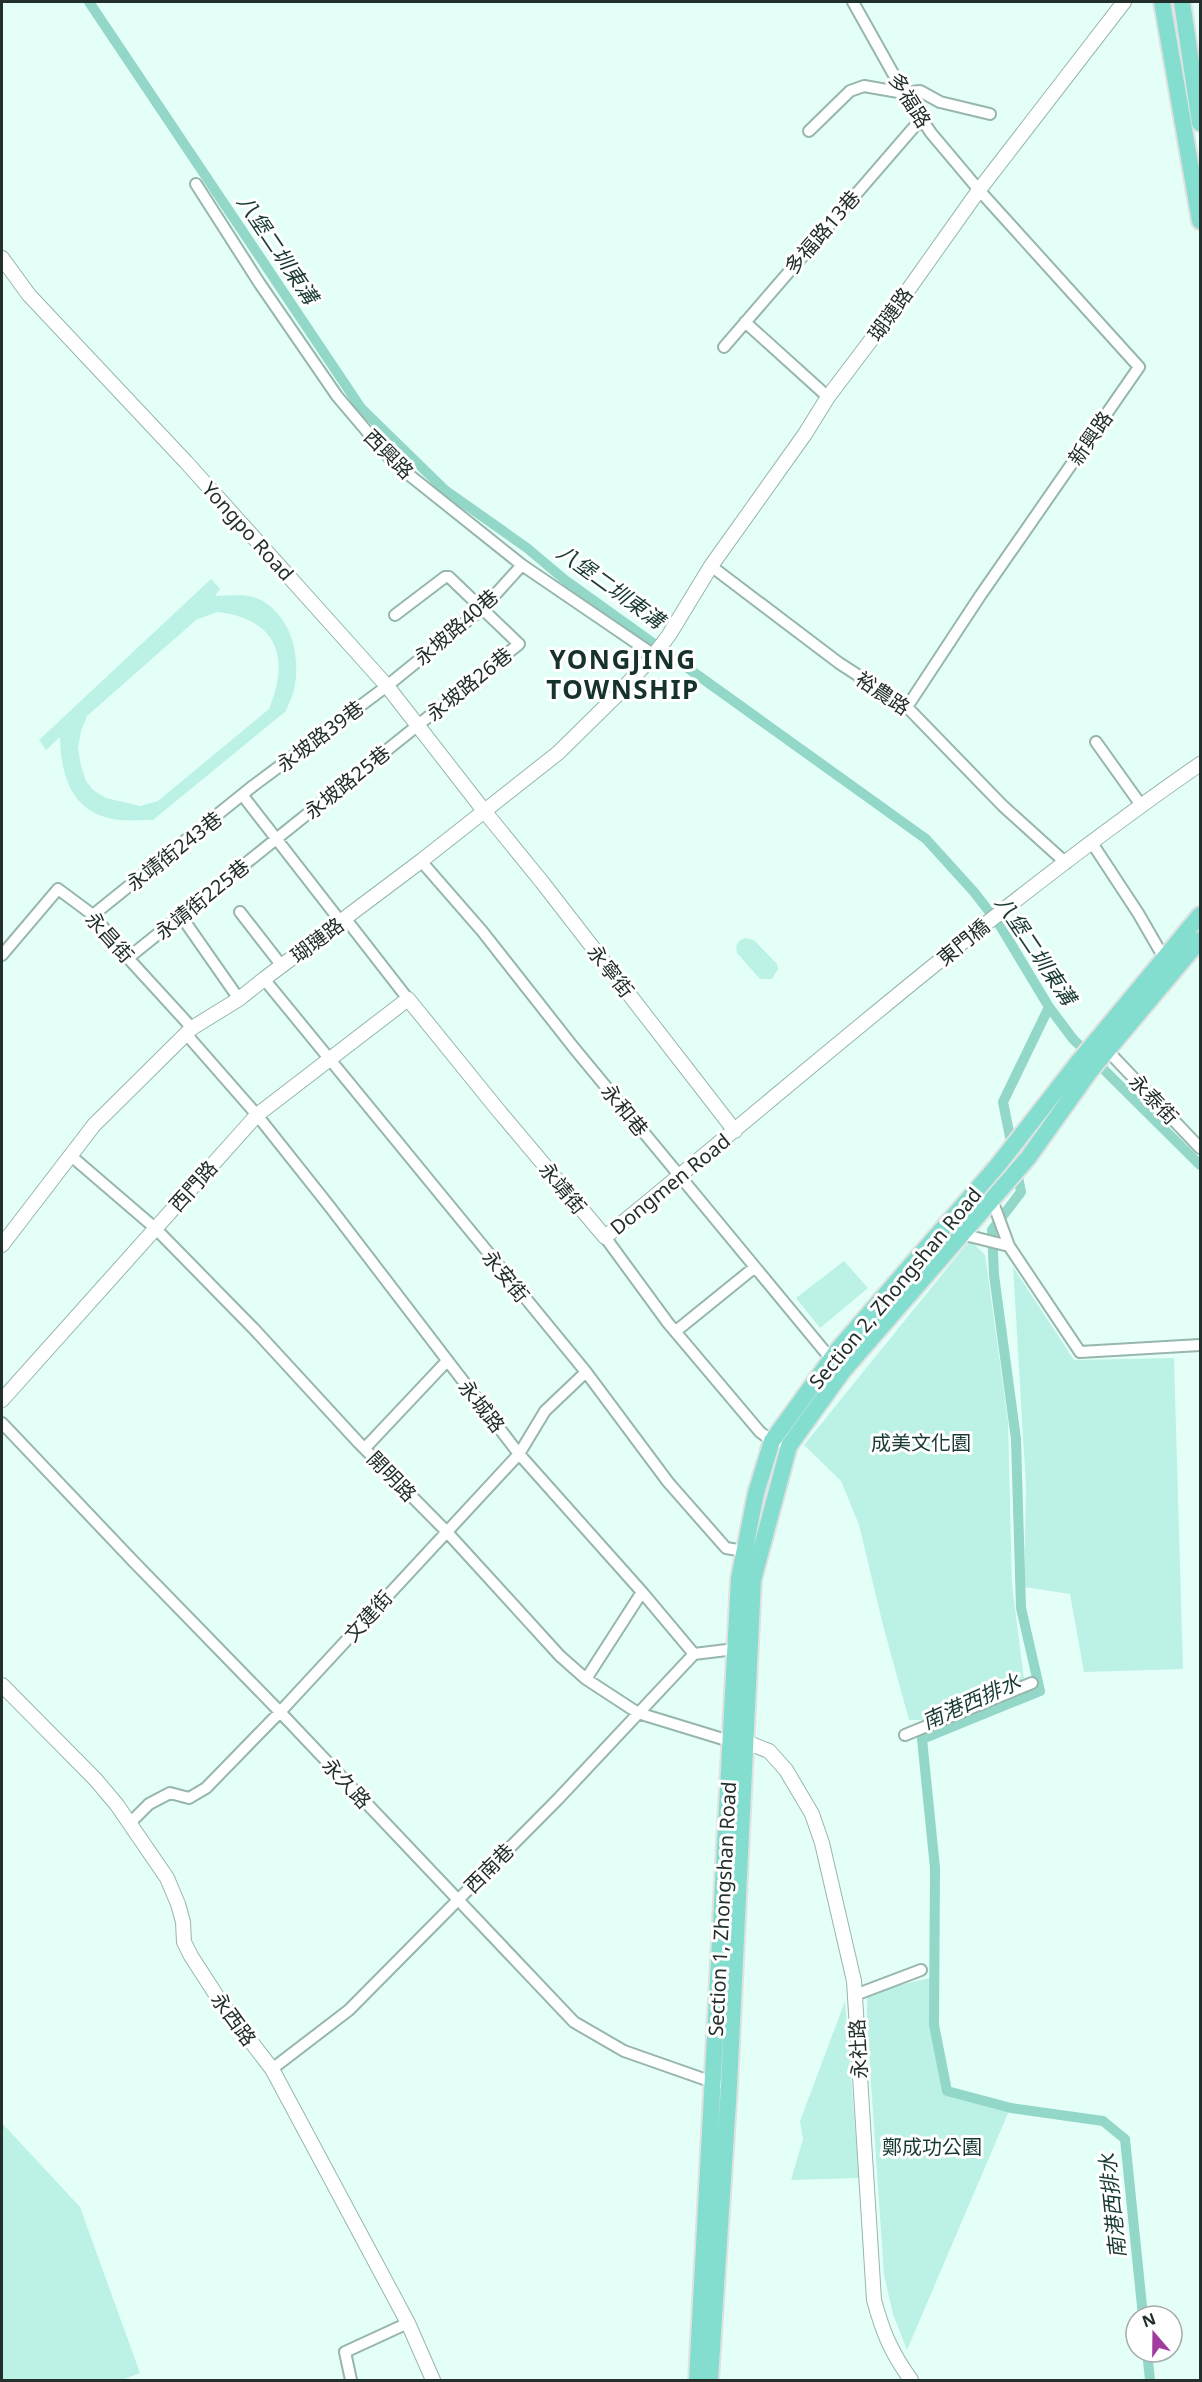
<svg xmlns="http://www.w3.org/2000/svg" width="1202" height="2382" font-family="'Noto Sans','Noto Sans TC',sans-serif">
<rect width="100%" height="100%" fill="#e4fff8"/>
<path fill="#bcf2e5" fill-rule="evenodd" d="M 211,579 L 220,589 L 215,596 C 229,596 248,593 261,600 C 291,617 300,653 295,685 C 294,694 289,703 286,711 L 153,820 C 142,820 130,821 119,820 C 72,814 61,778 60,737 L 46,750 L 39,740 ZM 217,612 C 278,619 290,657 269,709 L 158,801 L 140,806 L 106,798 L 93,790 L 86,781 L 81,766 L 78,748 L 81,731 L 87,716 L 196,620 Z
M 745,938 L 754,940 L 777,964 L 778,969 L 772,979 L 760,979 L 737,953 C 735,945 738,940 745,938 Z
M 970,1240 L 985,1255 L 1008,1421 L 1012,1585 L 1024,1679 L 1015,1686 L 926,1720 L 909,1720 L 884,1629 L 859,1525 L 841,1481 L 804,1445 Z
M 844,1261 L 868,1288 L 820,1328 L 796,1298 Z
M 1013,1267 L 1074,1360 L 1174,1358 L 1183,1669 L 1084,1672 L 1070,1594 L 1024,1587 L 1026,1487 Z
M 934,1977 L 934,2025 L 947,2091 L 1009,2111 L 907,2350 L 893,2314 L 884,2275 L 867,2025 L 867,1993 Z
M 845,2001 L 859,2178 L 791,2180 L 803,2139 L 800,2121 Z
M 2,2123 L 80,2207 L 140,2373 L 122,2380 L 2,2380 Z"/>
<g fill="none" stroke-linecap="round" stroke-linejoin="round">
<path stroke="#93d7c8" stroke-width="10" d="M 89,2 L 361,408 L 445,490 L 527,548 L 565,580 L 926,839 L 974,892 L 999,924 L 1049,1007 L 1073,1039 L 1200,1165
M 1049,1007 L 1003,1102 L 1021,1192 L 992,1230 L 994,1275 L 1016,1439 L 1021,1608 L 1040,1691 L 922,1739 L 935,1868 L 934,2025 L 947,2091 L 1011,2108 L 1103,2121 L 1125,2139 L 1143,2316
M 1147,2352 L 1150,2380"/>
<defs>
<path id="minor" d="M 853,2 L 904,93 L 931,133 L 979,190 L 1139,367 L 980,596 L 907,707
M 809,131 L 850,91 L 864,86 L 904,93 L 920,91 L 940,102 L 990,114
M 196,184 L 260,284 L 337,396 L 393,462 L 522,565 L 654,655
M 745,322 L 828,397
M 724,347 L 921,119
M 711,566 L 839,663 L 907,707 L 1003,806 L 1066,863
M 1096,742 L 1141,805
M 243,796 L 341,922
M 1092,843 L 1138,913 L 1164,958
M 421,861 L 482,931 L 574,1048 L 831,1359
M 240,912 L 282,966
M 93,915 L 253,786 L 387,686 L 483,608 L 522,565
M 181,916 L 239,999
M 345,918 L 408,999
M 2,955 L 58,889 L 93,915 L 128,958 L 192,1028
M 128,958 L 519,644 L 449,577 L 445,577 L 395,615
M 264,979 L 586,1372 L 668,1482 L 726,1548 L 750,1552
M 187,1035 L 257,1115 L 330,1207 L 519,1454 L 642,1592 L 694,1654 L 735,1649
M 1107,1050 L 1200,1148
M 70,1155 L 155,1228 L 254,1329 L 358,1442 L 446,1531 L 560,1656 L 586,1679 L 638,1713 L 736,1743
M 992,1200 L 1009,1246 L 1080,1352 L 1200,1345
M 961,1234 L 1009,1246
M 605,1237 L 668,1323 L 760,1432 L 772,1441 L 777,1443
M 676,1331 L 755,1267
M 2,1423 L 134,1562 L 280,1712 L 574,2022 L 624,2051 L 718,2084
M 365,1448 L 447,1361
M 586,1679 L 642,1592
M 905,1735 L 1032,1683
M 130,1823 L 149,1804 L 170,1793 L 189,1798 L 206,1788 L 280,1712 L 519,1454 L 545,1411 L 586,1372
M 855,1995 L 921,1970
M 272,2069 L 349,2010 L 559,1798 L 694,1654
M 351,2380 L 345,2352 L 408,2323"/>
<path id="tertiary" d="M 2,258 L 29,295 L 186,462 L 387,686 L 485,812 L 542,882 L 735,1131
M 2,1245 L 94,1125 L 192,1028 L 239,999 L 264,979 L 421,861 L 558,753 L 617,695 L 654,655 L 669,635 L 711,566 L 805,434 L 828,397 L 896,307 L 979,190 L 1124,2
M 2,1400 L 257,1115 L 408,999 L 498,1110 L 605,1237 C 801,1077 992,908 1200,764
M 2,1685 L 96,1780 L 117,1805 L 167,1878 L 178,1904 L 183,1922 L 184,1942 L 191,1956 L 222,2004 L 272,2069 L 408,2323 L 433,2380
M 746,1742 L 769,1751 L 786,1770 L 812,1814 L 822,1843 L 854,1981 L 874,2300 C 883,2333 891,2352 911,2380"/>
<path id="primary" d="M 1162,2 L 1200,221
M 1182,2 L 1200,123
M 697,2380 L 739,1579 L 756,1493 L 772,1441 L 840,1347 L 998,1165 L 1080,1060 L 1200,915
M 710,2380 L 729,2086 L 753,1580 L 789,1446 L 843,1371 L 1028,1158 L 1090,1071 L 1200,940"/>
</defs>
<use href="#minor" stroke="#96b6ae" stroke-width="14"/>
<use href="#tertiary" stroke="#96b6ae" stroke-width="16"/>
<use href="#primary" stroke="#e0e2e1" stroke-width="20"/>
<use href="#minor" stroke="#fff" stroke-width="10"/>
<use href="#tertiary" stroke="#fff" stroke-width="14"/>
<use href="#primary" stroke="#83ded0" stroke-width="16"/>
</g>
<g text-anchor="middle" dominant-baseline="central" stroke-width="6" stroke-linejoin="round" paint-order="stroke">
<g font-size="20" fill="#222f2c" stroke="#fff">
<text transform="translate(910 100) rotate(58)">多福路</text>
<text transform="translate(822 232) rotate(-49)">多福路13巷</text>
<text transform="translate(890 314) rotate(-54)">瑚璉路</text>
<text transform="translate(1090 438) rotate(-55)">新興路</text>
<text transform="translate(389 454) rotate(45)">西興路</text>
<text transform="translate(248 531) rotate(48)">Yongpo Road</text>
<text transform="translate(456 627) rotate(-41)">永坡路40巷</text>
<text transform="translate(469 684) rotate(-39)">永坡路26巷</text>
<text transform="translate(883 693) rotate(34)">裕農路</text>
<text transform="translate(320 736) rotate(-37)">永坡路39巷</text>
<text transform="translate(347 782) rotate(-39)">永坡路25巷</text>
<text transform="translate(174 851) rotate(-38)">永靖街243巷</text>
<text transform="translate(202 899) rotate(-39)">永靖街225巷</text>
<text transform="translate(110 937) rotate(48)">永昌街</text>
<text transform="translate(317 940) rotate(-37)">瑚璉路</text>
<text transform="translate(963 942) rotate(-39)">東門橋</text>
<text transform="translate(611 971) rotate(52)">永寧街</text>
<text transform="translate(1154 1099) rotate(46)">永泰街</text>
<text transform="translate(625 1110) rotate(51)">永和巷</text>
<text transform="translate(670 1184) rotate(-39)">Dongmen Road</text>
<text transform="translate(193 1186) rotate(-48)">西門路</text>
<text transform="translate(563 1188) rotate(50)">永靖街</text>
<text transform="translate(506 1276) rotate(51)">永安街</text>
<text transform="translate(895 1288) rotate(-50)">Section 2, Zhongshan Road</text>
<text transform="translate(482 1406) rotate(52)">永城路</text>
<text transform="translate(392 1476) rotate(46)">開明路</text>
<text transform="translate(368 1616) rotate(-48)">文建街</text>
<text transform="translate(347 1783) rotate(47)">永久路</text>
<text transform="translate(489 1868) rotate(-45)">西南巷</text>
<text transform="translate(722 1909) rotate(-87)">Section 1, Zhongshan Road</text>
<text transform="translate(234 2019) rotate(54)">永西路</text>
<text transform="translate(858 2049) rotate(-93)">永社路</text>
</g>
<g font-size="20" fill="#183933" stroke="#fff">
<text x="921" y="1442">成美文化園</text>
<text x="932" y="2146">鄭成功公園</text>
</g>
<g font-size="21" font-style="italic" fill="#193a34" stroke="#fff">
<text transform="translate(278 249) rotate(56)">八堡二圳東溝</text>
<text transform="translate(611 586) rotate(36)">八堡二圳東溝</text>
<text transform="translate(1036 950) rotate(56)">八堡二圳東溝</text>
<text transform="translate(971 1701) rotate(-24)">南港西排水</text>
<text transform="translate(1112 2206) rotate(-96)">南港西排水</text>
</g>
<g font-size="26" font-weight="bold" letter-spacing="1.5" fill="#16322c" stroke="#fff">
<text x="623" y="659">YONGJING<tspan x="623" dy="30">TOWNSHIP</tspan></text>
</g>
</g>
<rect width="1202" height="2382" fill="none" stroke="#222f2c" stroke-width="6"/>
<g transform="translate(1154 2334) rotate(340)"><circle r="28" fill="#ffffff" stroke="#a7acab" stroke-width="1.5"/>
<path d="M0-4.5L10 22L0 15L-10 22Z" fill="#a33c9f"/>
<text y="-9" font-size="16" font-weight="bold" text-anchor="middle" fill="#222f2c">N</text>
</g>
</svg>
